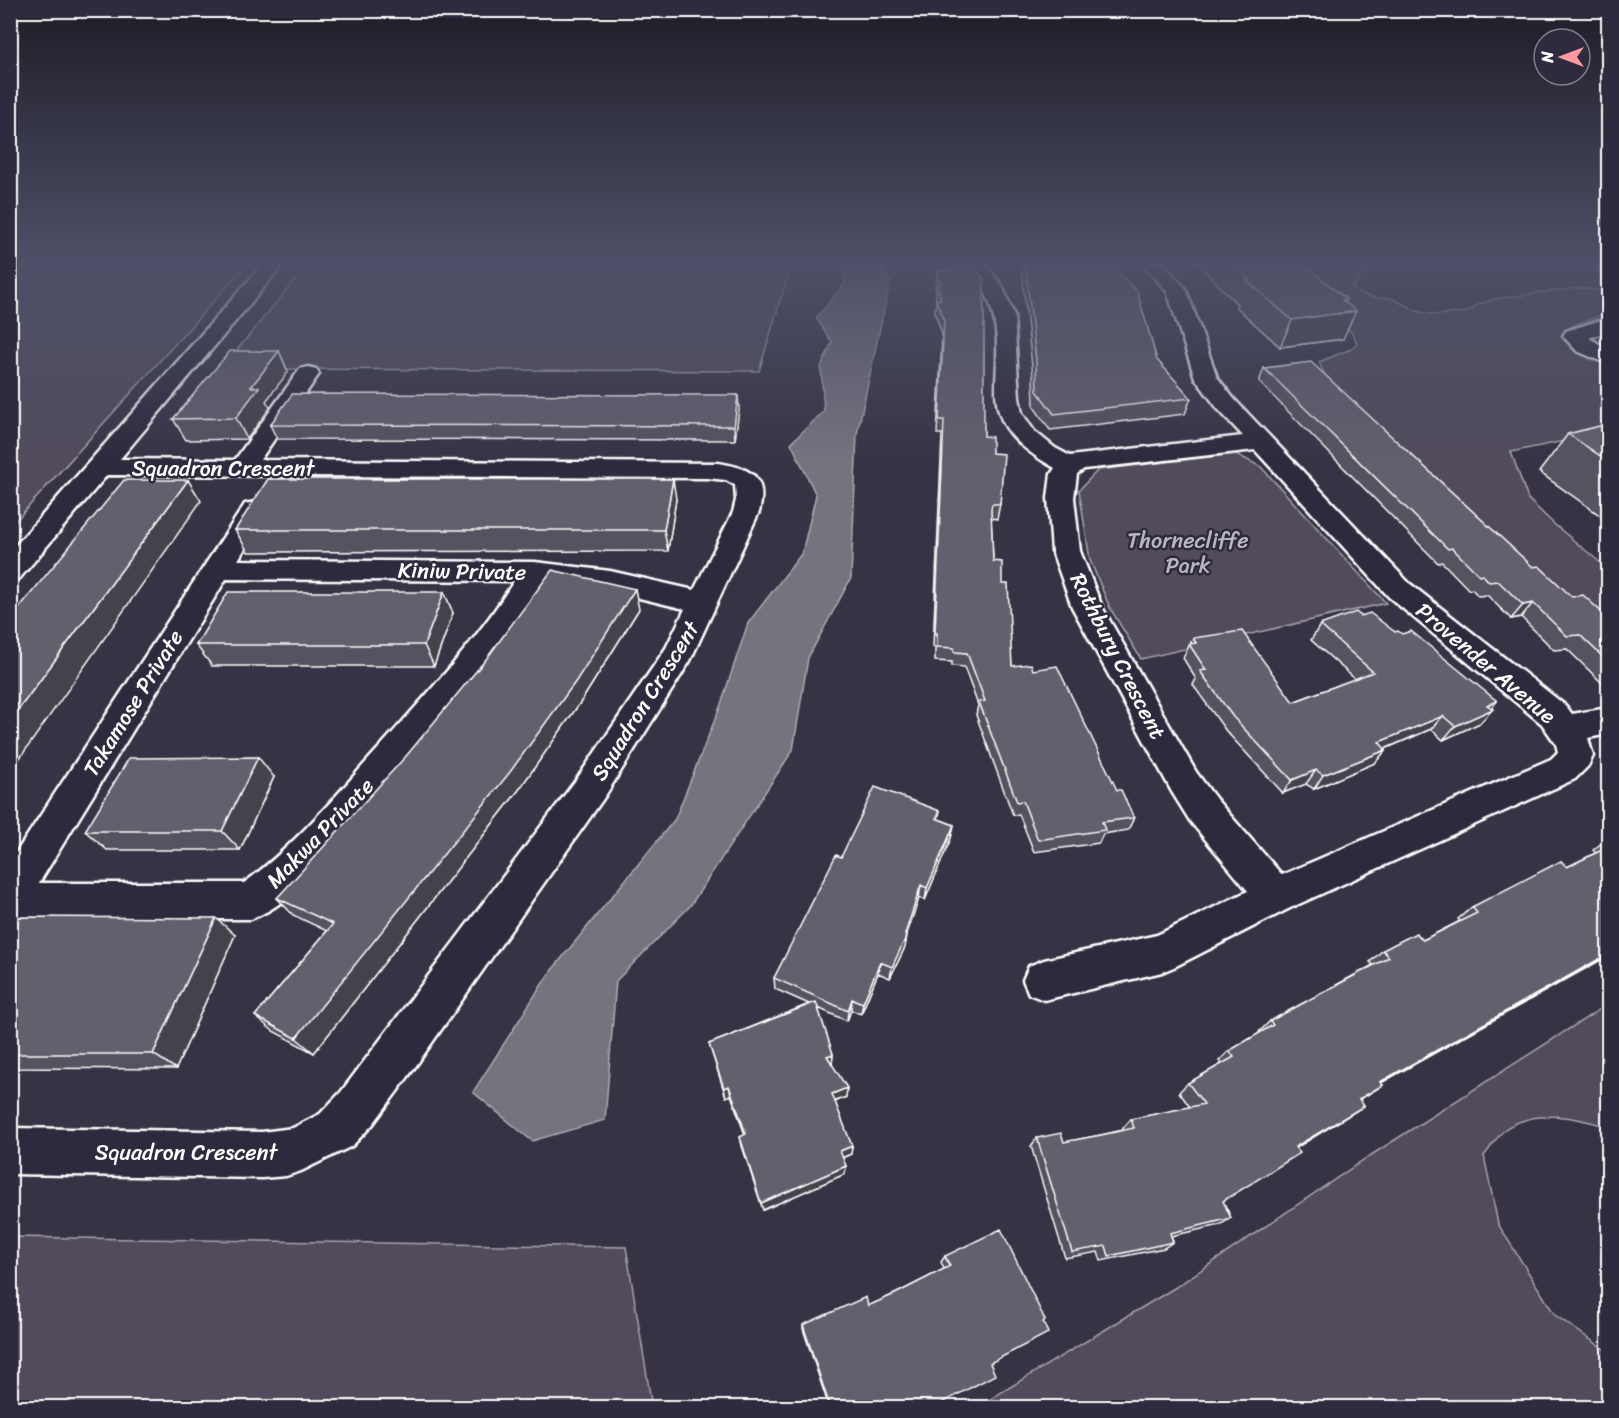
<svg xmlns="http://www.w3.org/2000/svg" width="1619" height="1418" font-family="Sriracha,sans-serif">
<rect width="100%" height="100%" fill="#373345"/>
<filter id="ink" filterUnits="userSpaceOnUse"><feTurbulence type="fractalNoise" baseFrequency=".0167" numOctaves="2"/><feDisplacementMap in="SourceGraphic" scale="12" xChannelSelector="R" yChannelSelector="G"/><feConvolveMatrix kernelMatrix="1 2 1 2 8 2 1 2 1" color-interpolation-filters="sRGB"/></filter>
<g filter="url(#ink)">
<path fill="#444051" d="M 1608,303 L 1608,363 L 1533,319 Z"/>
<path fill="#514c5c" stroke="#a8a6ae" stroke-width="1.5" d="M 11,262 L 249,262 L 11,526 L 10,262 Z
M 310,262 L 792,262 L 759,371 L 221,369 Z
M 1318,262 L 1367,262 L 1372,265 L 1372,270 L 1360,276 L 1358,282 L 1352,287 L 1359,293 L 1376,298 L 1391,298 L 1420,312 L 1437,315 L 1468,312 L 1479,304 L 1496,299 L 1543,292 L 1579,288 L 1608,291 L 1608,302 L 1602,307 L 1601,314 C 1590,323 1577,320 1567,330 L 1569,337 L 1608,354 L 1608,432 L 1511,452 L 1528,499 L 1555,525 L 1608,569 L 1608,622 L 1563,594 L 1330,387 L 1319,362 L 1351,349 L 1357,343 L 1352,333 L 1280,271 Z
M 1236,454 L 1261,467 L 1386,603 L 1141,659 L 1110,608 L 1090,560 L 1079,490 L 1098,470 Z
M 1608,1004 L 1608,1127 C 1576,1117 1540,1109 1508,1127 C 1499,1133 1491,1147 1484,1156 L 1498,1224 L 1555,1315 L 1608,1352 L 1608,1407 L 977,1407 L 1176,1287 L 1365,1159 Z
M 11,1237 L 626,1247 L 652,1407 L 11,1407 Z"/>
<path fill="#76737f" stroke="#adabb2" stroke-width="1.5" d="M 845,262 L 878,262 L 890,282 L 857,434 L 851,578 L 808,658 L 793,750 L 690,906 L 616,981 L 605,1120 L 532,1141 L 473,1092 L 548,975 L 675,819 L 720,707 L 748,623 L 802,553 L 816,495 L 791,443 L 824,411 L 821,367 L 832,342 L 816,318 L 844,285 Z"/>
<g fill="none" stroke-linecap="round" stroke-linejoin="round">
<defs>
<path id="minor" d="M 265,262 L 285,262 L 120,459 L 235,460 L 300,369 L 308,367 L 316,369 L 319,374 L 260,460 L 718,463 C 751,468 768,476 759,512 L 690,661 L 605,796 L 410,1074 L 373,1124 L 352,1146 L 301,1171 L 286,1176 L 262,1178 L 10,1174 L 10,1128 L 262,1132 L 293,1128 L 320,1114 L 341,1092 L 579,776 L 666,648 L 685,609 L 610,591 L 543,583 C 498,658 441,723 385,789 C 349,832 304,899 251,919 L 10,919 L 10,862 L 245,504 L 255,502 L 265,504 L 268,510 L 238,560 L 535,562 L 610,571 L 694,590 L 733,512 L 736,500 L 735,485 L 726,480 L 707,478 L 107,475 L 20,578 L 10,580 L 10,552 ZM 226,579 L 514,581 C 476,642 427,694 379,748 C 336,795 296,845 244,883 L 39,883 Z
M 958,262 L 980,262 L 989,269 L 1002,286 L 1014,315 L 1019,398 L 1022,413 L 1034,431 L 1055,448 L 1070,456 L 1243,436 L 1218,409 L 1195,378 L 1167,291 L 1141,262 L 1161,262 L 1186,289 L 1217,377 L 1234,399 L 1409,583 L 1566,706 L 1572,714 L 1608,708 L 1608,734 L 1588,738 L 1593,756 L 1588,766 L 1575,779 L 1290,908 L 1176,966 L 1162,972 L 1044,1000 L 1029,994 L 1023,980 L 1029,966 L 1044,960 L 1157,935 L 1248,891 L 1190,821 L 1172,792 L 1072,607 L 1052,551 L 1048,498 L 1051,474 L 1055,468 C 959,415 1016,377 989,301 C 982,279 968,278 958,262 ZM 1255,450 L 1389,597 L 1542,724 L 1556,744 L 1558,752 L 1551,759 L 1282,875 L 1216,799 L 1196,772 L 1102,607 L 1080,551 L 1074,498 L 1077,474 L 1084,469 Z
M 1608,318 L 1608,331 L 1589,338 L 1608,349 L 1608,364 L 1577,351 L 1563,336 L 1566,331 Z"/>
<path id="major" d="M 1595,262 L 1608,262 L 1608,272 L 1601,270 Z"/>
</defs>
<use href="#minor" stroke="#fff" stroke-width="5"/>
<use href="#major" stroke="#fff" stroke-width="5"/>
<use href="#minor" fill="#2f2a3d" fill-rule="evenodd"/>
<use href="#major" fill="#2f2a3d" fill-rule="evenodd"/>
</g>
<path fill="#55525e" stroke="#fff" stroke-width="1.5" d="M 1024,262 L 1105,262 L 1157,360 L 1191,398 L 1185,414 L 1050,430 L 1034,407 L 1033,376 L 1022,273 Z
M 1196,262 L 1301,262 L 1346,299 L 1344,302 L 1343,339 L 1280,347 L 1236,307 L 1237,304 Z
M 973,266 L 984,436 L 992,453 L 1000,504 L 997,519 L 991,518 L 993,561 L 1002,584 L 1012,666 L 1033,670 L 1134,818 L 1128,830 L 1103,834 L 1099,843 L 1034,852 L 1019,814 L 1013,815 L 976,715 L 978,705 L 964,667 L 952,666 L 952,662 L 935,661 L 935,647 L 933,647 L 942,434 L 937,434 L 942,334 L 935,313 L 936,300 L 936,291 L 935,289 L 938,271 Z
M 279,351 L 288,372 L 266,401 L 270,408 L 247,439 L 186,440 L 173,419 Z
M 1264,368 L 1572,597 L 1608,618 L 1608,682 L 1607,681 L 1601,682 L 1567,649 L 1554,650 L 1521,617 L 1511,619 L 1487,595 L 1478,596 L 1472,589 L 1469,590 L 1442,562 L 1438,563 L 1259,382 Z
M 738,395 L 739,409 L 735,440 L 277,439 L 270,425 Z
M 1608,424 L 1608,521 L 1539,472 L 1568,434 Z
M 676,499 L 668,551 L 248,552 L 235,530 Z
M 444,592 L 453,613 L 434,666 L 212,666 L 196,645 Z
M 639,609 L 582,700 L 518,791 L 314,1053 L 273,1031 L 255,1016 L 327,931 L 293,915 L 277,898 Z
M 1361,616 L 1395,632 L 1497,701 L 1480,723 L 1443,740 L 1431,729 L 1385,749 L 1386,750 L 1375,763 L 1314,789 L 1306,784 L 1283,793 L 1226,731 L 1193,685 L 1196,679 L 1183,658 L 1193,638 L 1293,702 L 1355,679 L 1311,640 L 1320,625 Z
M 274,777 L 240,850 L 107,850 L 85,831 Z
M 940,811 L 938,819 L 954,825 L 951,838 L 925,900 L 919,898 L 906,935 L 907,935 L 905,947 L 890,978 L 878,973 L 861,1014 L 851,1010 L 847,1021 L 818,1008 L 833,1054 L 832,1064 L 846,1097 L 835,1102 L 852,1146 L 851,1154 L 842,1158 L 846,1166 L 845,1174 L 763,1210 L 742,1146 L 740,1137 L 745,1135 L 731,1095 L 726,1097 L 709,1044 L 809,1004 L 775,989 L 774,978 L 841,857 Z
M 1608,838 L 1608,956 L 1381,1083 L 1383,1085 L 1359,1100 L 1364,1106 L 1296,1148 L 1223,1201 L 1231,1218 L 1220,1225 L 1171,1236 L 1173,1242 L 1164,1248 L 1101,1261 L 1098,1252 L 1065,1258 L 1031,1146 L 1037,1138 L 1064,1142 L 1101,1135 L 1123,1130 L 1123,1128 L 1131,1119 L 1190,1107 L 1179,1092 L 1188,1083 L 1222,1064 L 1219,1061 L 1229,1051 L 1260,1033 L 1259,1032 L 1270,1021 L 1373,965 L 1370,962 L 1383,950 L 1423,940 L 1460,921 L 1458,919 L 1472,907 L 1567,867 L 1596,853 L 1593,850 Z
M 10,917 L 235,935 L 176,1069 L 10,1068 Z
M 945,1256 L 990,1363 L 934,1407 L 829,1407 L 803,1329 L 803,1325 L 868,1306 L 897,1293 L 944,1269 L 941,1262 Z"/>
<path fill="#45424c" stroke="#fff" stroke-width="1.5" d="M 1346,299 L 1339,314 L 1356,311 L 1343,339 L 1280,347 L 1292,320 L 1342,300 Z
M 279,351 L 288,372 L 266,401 L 270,408 L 247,439 L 236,418 L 251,387 Z
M 738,395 L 739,409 L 735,440 L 734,426 Z
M 673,479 L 676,499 L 668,551 L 664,530 Z
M 188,480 L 201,501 L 10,772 L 10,721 Z
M 635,589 L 639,609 L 582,700 L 518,791 L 314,1053 L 296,1038 Z
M 444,592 L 453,613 L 434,666 L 424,645 Z
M 1533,603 L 1521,617 L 1511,619 L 1523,605 Z
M 1497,701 L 1488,711 L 1493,709 L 1480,723 L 1443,740 L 1455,726 L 1487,705 Z
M 1443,716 L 1431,729 L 1368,756 L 1379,742 Z
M 1386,750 L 1375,763 L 1314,789 L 1323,775 Z
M 258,757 L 274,777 L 240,850 L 222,831 Z
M 1316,770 L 1306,784 L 1283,793 L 1292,780 Z
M 954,825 L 951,838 L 925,900 L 927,888 Z
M 921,885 L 919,898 L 904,943 L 907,935 L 905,947 L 890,978 L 892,967 L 905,934 Z
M 216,918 L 235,935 L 176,1069 L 153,1054 Z
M 1608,954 L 1608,956 L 1366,1091 L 1380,1082 Z
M 880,962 L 878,973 L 861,1014 L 863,1003 Z
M 852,999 L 851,1010 L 847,1021 L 848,1011 Z
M 833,1054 L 832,1064 L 827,1056 Z
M 729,1086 L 731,1095 L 726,1097 L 724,1088 Z
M 847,1088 L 846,1097 L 831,1103 L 832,1094 Z
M 852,1146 L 851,1154 L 839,1159 L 840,1151 Z
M 846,1166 L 845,1174 L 763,1210 L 761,1203 Z"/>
<path fill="#635f6d" stroke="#fff" stroke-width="1.5" d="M 1025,262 L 1105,262 L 1137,291 L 1157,360 L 1191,398 L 1054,414 L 1037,391 L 1036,360 Z
M 1231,262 L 1301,262 L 1346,299 L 1342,300 L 1356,311 L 1292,320 L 1246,280 L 1250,280 Z
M 973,266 L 984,279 L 984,436 L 992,437 L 992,453 L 1004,454 L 1000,504 L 992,504 L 991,509 L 993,561 L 1002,562 L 1002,584 L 1008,584 L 1012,666 L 1031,664 L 1033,670 L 1057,666 L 1117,790 L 1121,790 L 1134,818 L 1102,822 L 1105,830 L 1038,840 L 1023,801 L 1017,802 L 979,702 L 985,701 L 967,653 L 954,652 L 954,648 L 937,647 L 937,633 L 935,633 L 944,420 L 939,420 L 944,320 L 936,300 L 941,299 L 937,285 L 941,284 L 937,276 L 940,276 L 938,271 Z
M 230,351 L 279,351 L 251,387 L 259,387 L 236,418 L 173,419 Z
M 1311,362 L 1533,567 L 1539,566 L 1572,597 L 1583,595 L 1608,618 L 1608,662 L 1580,635 L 1567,636 L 1533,603 L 1523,605 L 1498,581 L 1489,582 L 1483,575 L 1480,576 L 1452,548 L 1448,549 L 1264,368 Z
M 292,394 L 738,395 L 734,426 L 270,425 Z
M 1608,424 L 1608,461 L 1568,434 Z
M 268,479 L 673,479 L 664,530 L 235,530 Z
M 124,480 L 188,480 L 10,721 L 10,619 Z
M 552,570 L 635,589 L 576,681 L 510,772 L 296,1038 L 255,1016 L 333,924 L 277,898 L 407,755 L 487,658 Z
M 228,592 L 444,592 L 424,645 L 196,645 Z
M 1356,612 L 1361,616 L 1370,613 L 1395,632 L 1398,631 L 1402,634 L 1411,631 L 1497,701 L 1487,705 L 1493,709 L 1455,726 L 1443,716 L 1379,742 L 1386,750 L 1323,775 L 1316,770 L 1292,780 L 1233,717 L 1200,671 L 1206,670 L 1189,644 L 1196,643 L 1193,638 L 1242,631 L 1293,702 L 1373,672 L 1320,625 Z
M 258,757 L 222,831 L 85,831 L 129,758 Z
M 875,787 L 940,811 L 936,818 L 954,825 L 927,888 L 921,885 L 905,934 L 907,935 L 892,967 L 880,962 L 863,1003 L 852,999 L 848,1011 L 774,978 L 836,855 L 841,857 Z
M 1608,847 L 1608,954 L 1380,1082 L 1383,1085 L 1359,1099 L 1364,1106 L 1295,1147 L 1300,1153 L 1223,1201 L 1231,1218 L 1170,1233 L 1173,1242 L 1109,1256 L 1106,1246 L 1072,1252 L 1037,1138 L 1061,1133 L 1064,1142 L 1101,1135 L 1134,1128 L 1131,1119 L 1204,1104 L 1188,1083 L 1234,1057 L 1229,1051 L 1273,1025 L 1270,1021 L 1389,957 L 1383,950 L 1416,933 L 1423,940 L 1477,913 L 1472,907 L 1561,861 L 1567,867 Z
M 10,917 L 216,918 L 153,1054 L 10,1054 Z
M 816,1002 L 833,1054 L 827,1056 L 847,1088 L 832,1094 L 852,1146 L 840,1151 L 846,1166 L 761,1203 L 740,1137 L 746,1134 L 729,1086 L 724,1088 L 709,1044 Z
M 1001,1229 L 1045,1320 L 1043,1322 L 1048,1333 L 990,1363 L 995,1375 L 934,1407 L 830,1407 L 803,1325 L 866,1297 L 868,1306 L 897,1293 L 950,1266 L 945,1256 Z"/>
</g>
<linearGradient id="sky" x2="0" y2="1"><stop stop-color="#1e1c26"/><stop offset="0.57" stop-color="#4d5068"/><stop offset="1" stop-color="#4d5068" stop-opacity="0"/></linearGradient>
<rect width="1619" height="461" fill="url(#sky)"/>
<g text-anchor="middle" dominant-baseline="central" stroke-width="5" stroke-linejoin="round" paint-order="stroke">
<g font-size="22" fill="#fff" stroke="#2f2a3d">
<text x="223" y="468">Squadron Crescent</text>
<text transform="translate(462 571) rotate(1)">Kiniw Private</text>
<text transform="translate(1118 656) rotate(63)">Rothbury Crescent</text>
<text transform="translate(1486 663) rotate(40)">Provender Avenue</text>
<text transform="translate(645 701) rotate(-58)">Squadron Crescent</text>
<text transform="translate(133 703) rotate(-58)">Takamose Private</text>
<text transform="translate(320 833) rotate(-46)">Makwa Private</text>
<text x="186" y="1152">Squadron Crescent</text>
</g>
<g font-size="22" fill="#b9b7be" stroke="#2f2a3d">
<text x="1188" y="540">Thornecliffe<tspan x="1188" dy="25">Park</tspan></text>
</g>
</g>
<rect width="1619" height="1418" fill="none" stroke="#2f2a3d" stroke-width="36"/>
<rect x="18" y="18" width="1583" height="1382" fill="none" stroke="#fff" stroke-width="2" filter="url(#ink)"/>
<g transform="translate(1562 57) rotate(270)"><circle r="28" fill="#2f2a3d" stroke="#827f8b" stroke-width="1.5"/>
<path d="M0-4.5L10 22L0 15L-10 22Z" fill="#ff9aa2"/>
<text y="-9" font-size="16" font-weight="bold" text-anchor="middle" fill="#ffffff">N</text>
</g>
</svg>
